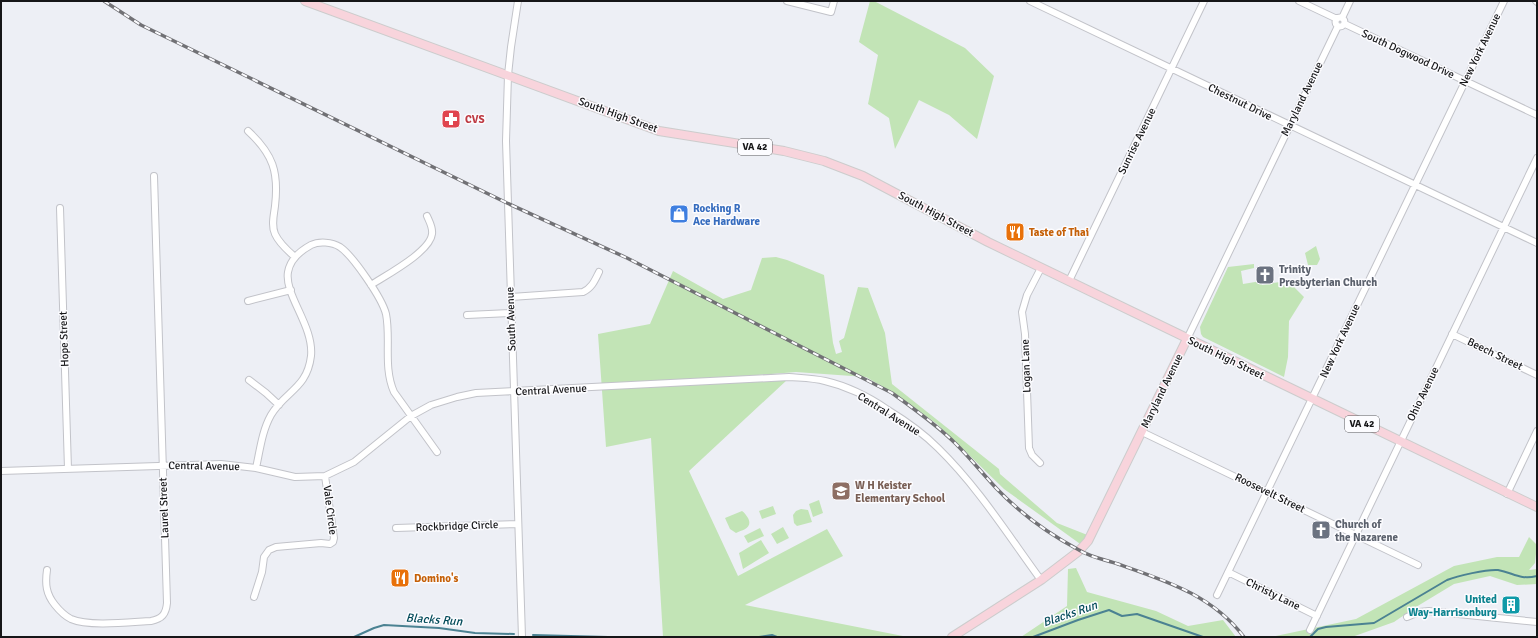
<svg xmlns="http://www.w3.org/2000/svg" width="1538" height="638" font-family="Signika,sans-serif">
<rect width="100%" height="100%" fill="#edeff5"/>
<path fill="#c2e4b6" d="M 870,1 L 874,1 L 965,48 L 994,76 L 977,139 L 949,115 L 919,100 L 895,149 L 889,118 L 868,104 L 878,55 L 859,42 Z
M 1316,246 L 1320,259 L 1317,265 L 1308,265 L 1305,253 Z
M 776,257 L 787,260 L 824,275 L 833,343 L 836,354 L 842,352 L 839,341 L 844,338 L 858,287 L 868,288 L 885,333 L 892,384 L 999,469 L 1000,474 L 1057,523 L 1090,536 L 1083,546 L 1004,489 L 937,424 L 897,395 L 866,377 L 796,372 L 628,385 L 787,380 L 689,471 L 738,576 L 827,529 L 843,556 L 745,605 L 908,637 L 663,637 L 651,438 L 606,447 L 598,334 L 650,324 L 673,271 L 723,299 L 751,290 L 762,258 Z
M 1254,264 L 1254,268 L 1241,271 L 1243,284 L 1261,281 L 1262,285 L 1271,283 L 1271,279 L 1273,279 L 1273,283 L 1280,282 L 1281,286 L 1291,284 L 1304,297 L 1289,321 L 1288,357 L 1284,377 L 1203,337 L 1201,334 L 1200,327 L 1228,267 Z
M 819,500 L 823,513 L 813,517 L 809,504 Z
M 773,506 L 776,514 L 762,519 L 759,511 Z
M 801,509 L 808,510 L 812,522 L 797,526 L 794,523 L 793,515 L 796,511 Z
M 742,511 C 745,513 746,515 748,518 C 753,528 743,530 736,533 L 730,529 L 725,518 Z
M 783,527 L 789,538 L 777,544 L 771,534 Z
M 760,528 L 764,536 L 748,543 L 744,536 Z
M 1529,537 L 1537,545 L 1535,563 L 1529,570 L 1537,569 L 1537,584 L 1517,585 L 1490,576 L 1454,584 L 1416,607 L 1394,622 L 1352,637 L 1271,637 L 1356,619 L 1454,566 L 1497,557 L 1519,557 Z
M 761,540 L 769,553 L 743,569 L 739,553 Z
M 1076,568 L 1087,592 L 1156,611 L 1188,626 L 1223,620 L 1236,637 L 1021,637 L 1067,606 L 1068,569 Z"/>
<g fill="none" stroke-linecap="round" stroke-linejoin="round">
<path stroke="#4b8292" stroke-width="2" d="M 533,635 L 608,637
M 354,637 L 374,628 L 384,625 L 439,628 L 475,633 L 514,634
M 759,637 L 772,635 L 777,637
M 1033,637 L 1078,620 L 1109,610 L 1122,616 L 1137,614 L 1203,637
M 1310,637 L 1318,629 L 1326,627 L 1374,623 L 1447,580 C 1457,576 1487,569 1498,570 C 1514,573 1519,580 1537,576"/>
<defs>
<path id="minor" d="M 518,1 L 511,47 L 508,75 L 506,141 L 522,637
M 787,1 L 831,12 L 834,1
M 1030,1 L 1537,243
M 1299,1 L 1337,19
M 1536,1 L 1537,2
M1335.5 22a4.5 4.5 0 1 1 9 0a4.5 4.5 0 1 1-9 0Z
M 1342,18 L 1350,1
M 1345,24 L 1537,115
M 248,131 C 273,154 279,172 275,206 C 274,215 271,225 275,234 C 279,243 288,251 295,257
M 60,208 L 68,469
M 1069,281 L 1204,1
M 371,285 C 386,275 430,252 432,234 C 433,227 429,221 427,216
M 511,297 L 583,292 C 592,288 595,280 599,272
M 248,301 L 291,290
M 467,315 L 511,313
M 1452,334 L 1537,375
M 1187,339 L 1338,26
M 249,380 L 266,393 L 279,405
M 1142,432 L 1418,565
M 1040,463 L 1032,455 L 1029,448 L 1025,334 L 1022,312 L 1027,295 L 1041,268
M 256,468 C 260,450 262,431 271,415 C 285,391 307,389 311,356 C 314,326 284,295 288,272 C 290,260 300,251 311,245 C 319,241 332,242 340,247 C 353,256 382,298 386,314 C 391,339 383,367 394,392 L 437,452
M 1,471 L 221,464 L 256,468 L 295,477 L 325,476 L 354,462 L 411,416 L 431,405 L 457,397 L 476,393 L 789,377 C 801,378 813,378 825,381 C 847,386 869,397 888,410 C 906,421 923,433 938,448 C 978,487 1008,535 1041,580
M 1507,494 L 1537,431
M 396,528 L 518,524
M 47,570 C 45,584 46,594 55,605 C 59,610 65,616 71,619 C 89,627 131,622 151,621 C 162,619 166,614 167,603 L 154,176
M 1228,572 L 1317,616
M 1217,595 L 1504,1
M 254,597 L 262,572 L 264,557 L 269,550 L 276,547 L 321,543 L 330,544 L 333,542 L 334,538 L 325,476
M 1407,617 L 1419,612 L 1429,611 L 1537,622
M 1310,630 L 1537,158"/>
<path id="major" d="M 305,1 L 659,131 L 784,151 L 824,161 L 863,176 L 988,242 L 1537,507
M 952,637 L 1041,580 L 1079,551 L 1088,541 L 1187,339"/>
</defs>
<use href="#minor" stroke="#c2c3c9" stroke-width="8"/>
<use href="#major" stroke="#ccc" stroke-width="10"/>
<use href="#minor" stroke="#fff" stroke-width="6"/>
<use href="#major" stroke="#f8d4dc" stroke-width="8"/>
<defs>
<path id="rail" d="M 104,1 L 141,25 L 507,203 L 627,258 L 892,393 C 914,409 937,425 956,444 C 970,458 983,474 997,489 C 1020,513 1049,534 1079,550 C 1090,557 1106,560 1118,564 C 1166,581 1212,595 1244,637"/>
</defs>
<use href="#rail" stroke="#717175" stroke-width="3.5"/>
<use href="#rail" stroke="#fcfcff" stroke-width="2" stroke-dasharray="6" stroke-linecap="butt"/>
</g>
<defs>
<symbol id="pharmacy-square" viewBox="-11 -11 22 22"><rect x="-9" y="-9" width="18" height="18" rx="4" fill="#e0444e" stroke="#fcfcff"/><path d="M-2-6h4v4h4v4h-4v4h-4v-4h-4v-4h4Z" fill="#fff"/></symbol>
<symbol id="shop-square" viewBox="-11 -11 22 22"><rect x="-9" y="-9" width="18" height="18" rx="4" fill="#3f7fe0" stroke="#fcfcff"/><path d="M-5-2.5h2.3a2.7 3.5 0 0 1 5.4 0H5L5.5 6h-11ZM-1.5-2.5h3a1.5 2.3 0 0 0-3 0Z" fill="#fff"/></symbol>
<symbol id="restaurant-square" viewBox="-11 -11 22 22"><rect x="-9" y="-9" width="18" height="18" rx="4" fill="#e8710a" stroke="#fcfcff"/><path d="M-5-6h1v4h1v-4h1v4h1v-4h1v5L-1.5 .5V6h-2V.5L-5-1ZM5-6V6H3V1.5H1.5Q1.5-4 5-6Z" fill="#fff"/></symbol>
<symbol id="church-square" viewBox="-11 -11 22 22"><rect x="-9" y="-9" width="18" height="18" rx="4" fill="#6b7280" stroke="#fcfcff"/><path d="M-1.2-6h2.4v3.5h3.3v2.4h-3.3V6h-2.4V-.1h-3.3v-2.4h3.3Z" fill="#fff"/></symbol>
<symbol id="school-square" viewBox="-11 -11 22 22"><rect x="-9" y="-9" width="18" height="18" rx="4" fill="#8d6e63" stroke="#fcfcff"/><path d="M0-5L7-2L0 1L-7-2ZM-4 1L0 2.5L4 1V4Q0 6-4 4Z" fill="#fff"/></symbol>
<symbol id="building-square" viewBox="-11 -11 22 22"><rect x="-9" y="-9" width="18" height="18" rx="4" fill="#0f9aa8" stroke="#fcfcff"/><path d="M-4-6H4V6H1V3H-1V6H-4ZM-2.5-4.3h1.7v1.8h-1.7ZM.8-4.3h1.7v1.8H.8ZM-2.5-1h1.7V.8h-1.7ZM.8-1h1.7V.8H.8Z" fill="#fff"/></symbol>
</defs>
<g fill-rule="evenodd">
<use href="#pharmacy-square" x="440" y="108" width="22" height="22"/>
<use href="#shop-square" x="668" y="203" width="22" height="22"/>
<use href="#restaurant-square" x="1004" y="221" width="22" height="22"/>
<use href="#church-square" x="1254" y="264" width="22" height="22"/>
<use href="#school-square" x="830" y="480" width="22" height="22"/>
<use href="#church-square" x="1310" y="519" width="22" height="22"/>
<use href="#restaurant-square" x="389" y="567" width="22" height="22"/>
<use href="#building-square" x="1500" y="594" width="22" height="22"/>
</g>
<g text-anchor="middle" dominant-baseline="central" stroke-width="3" stroke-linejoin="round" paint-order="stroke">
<g fill="#fcfcff" stroke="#5b5b5d" stroke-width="1">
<rect x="738" y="139" width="34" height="16" rx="3"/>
<rect x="1345" y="416" width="34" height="16" rx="3"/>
</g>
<g font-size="10" font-weight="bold" fill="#161618">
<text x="755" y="147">VA 42</text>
<text x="1362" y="424">VA 42</text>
</g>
<g font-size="11" fill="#161618" stroke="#fcfcff">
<text transform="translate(1480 50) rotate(-64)">New York Avenue</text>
<text transform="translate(1408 54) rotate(25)">South Dogwood Drive</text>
<text transform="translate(1302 99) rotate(-64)">Maryland Avenue</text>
<text transform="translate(1240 102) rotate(26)">Chestnut Drive</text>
<text transform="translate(618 115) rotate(20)">South High Street</text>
<text transform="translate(1137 141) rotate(-64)">Sunrise Avenue</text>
<text transform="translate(936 214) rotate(28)">South High Street</text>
<text transform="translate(511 319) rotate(-92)">South Avenue</text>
<text transform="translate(64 339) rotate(-92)">Hope Street</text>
<text transform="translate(1340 341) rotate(-65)">New York Avenue</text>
<text transform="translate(1495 354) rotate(26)">Beech Street</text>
<text transform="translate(1226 358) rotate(26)">South High Street</text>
<text transform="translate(1026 366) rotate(-92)">Logan Lane</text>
<text transform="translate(551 390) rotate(-3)">Central Avenue</text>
<text transform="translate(1162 391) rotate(-64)">Maryland Avenue</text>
<text transform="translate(1423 394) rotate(-64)">Ohio Avenue</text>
<text transform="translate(889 414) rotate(32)">Central Avenue</text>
<text transform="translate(204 466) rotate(1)">Central Avenue</text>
<text transform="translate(1270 493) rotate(26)">Roosevelt Street</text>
<text transform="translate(164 508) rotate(-92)">Laurel Street</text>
<text transform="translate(330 510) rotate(83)">Vale Circle</text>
<text transform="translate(457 526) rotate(-2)">Rockbridge Circle</text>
<text transform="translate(1273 594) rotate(26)">Christy Lane</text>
</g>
<g font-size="11" font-weight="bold" fill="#be3a42" stroke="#fcfcff" text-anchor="start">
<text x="465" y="119">CVS</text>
</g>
<g font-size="11" font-weight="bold" fill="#366cbe" stroke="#fcfcff" text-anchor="start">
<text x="693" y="208">Rocking R<tspan x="693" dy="13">Ace Hardware</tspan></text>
</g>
<g font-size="11" font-weight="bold" fill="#c56008" stroke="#fcfcff" text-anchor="start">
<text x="1029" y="232">Taste of Thai</text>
<text x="414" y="578">Domino's</text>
</g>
<g font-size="11" font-weight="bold" fill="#5b616d" stroke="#fcfcff" text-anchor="start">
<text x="1279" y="269">Trinity<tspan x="1279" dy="13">Presbyterian Church</tspan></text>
<text x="1335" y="524">Church of<tspan x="1335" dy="13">the Nazarene</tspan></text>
</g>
<g font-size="11" font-weight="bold" fill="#785e54" stroke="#fcfcff" text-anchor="start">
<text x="855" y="485">W H Keister<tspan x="855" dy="13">Elementary School</tspan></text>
</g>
<g font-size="11" font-weight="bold" fill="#0d838f" stroke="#fcfcff" text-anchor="end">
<text x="1497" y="599">United<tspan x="1497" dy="13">Way-Harrisonburg</tspan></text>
</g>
<g font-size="12" font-style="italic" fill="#004958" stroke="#fcfcff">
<text transform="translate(1070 614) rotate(-19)">Blacks Run</text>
<text transform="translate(434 620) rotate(4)">Blacks Run</text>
</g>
</g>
<rect width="1538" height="638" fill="none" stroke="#161618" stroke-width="4"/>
</svg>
